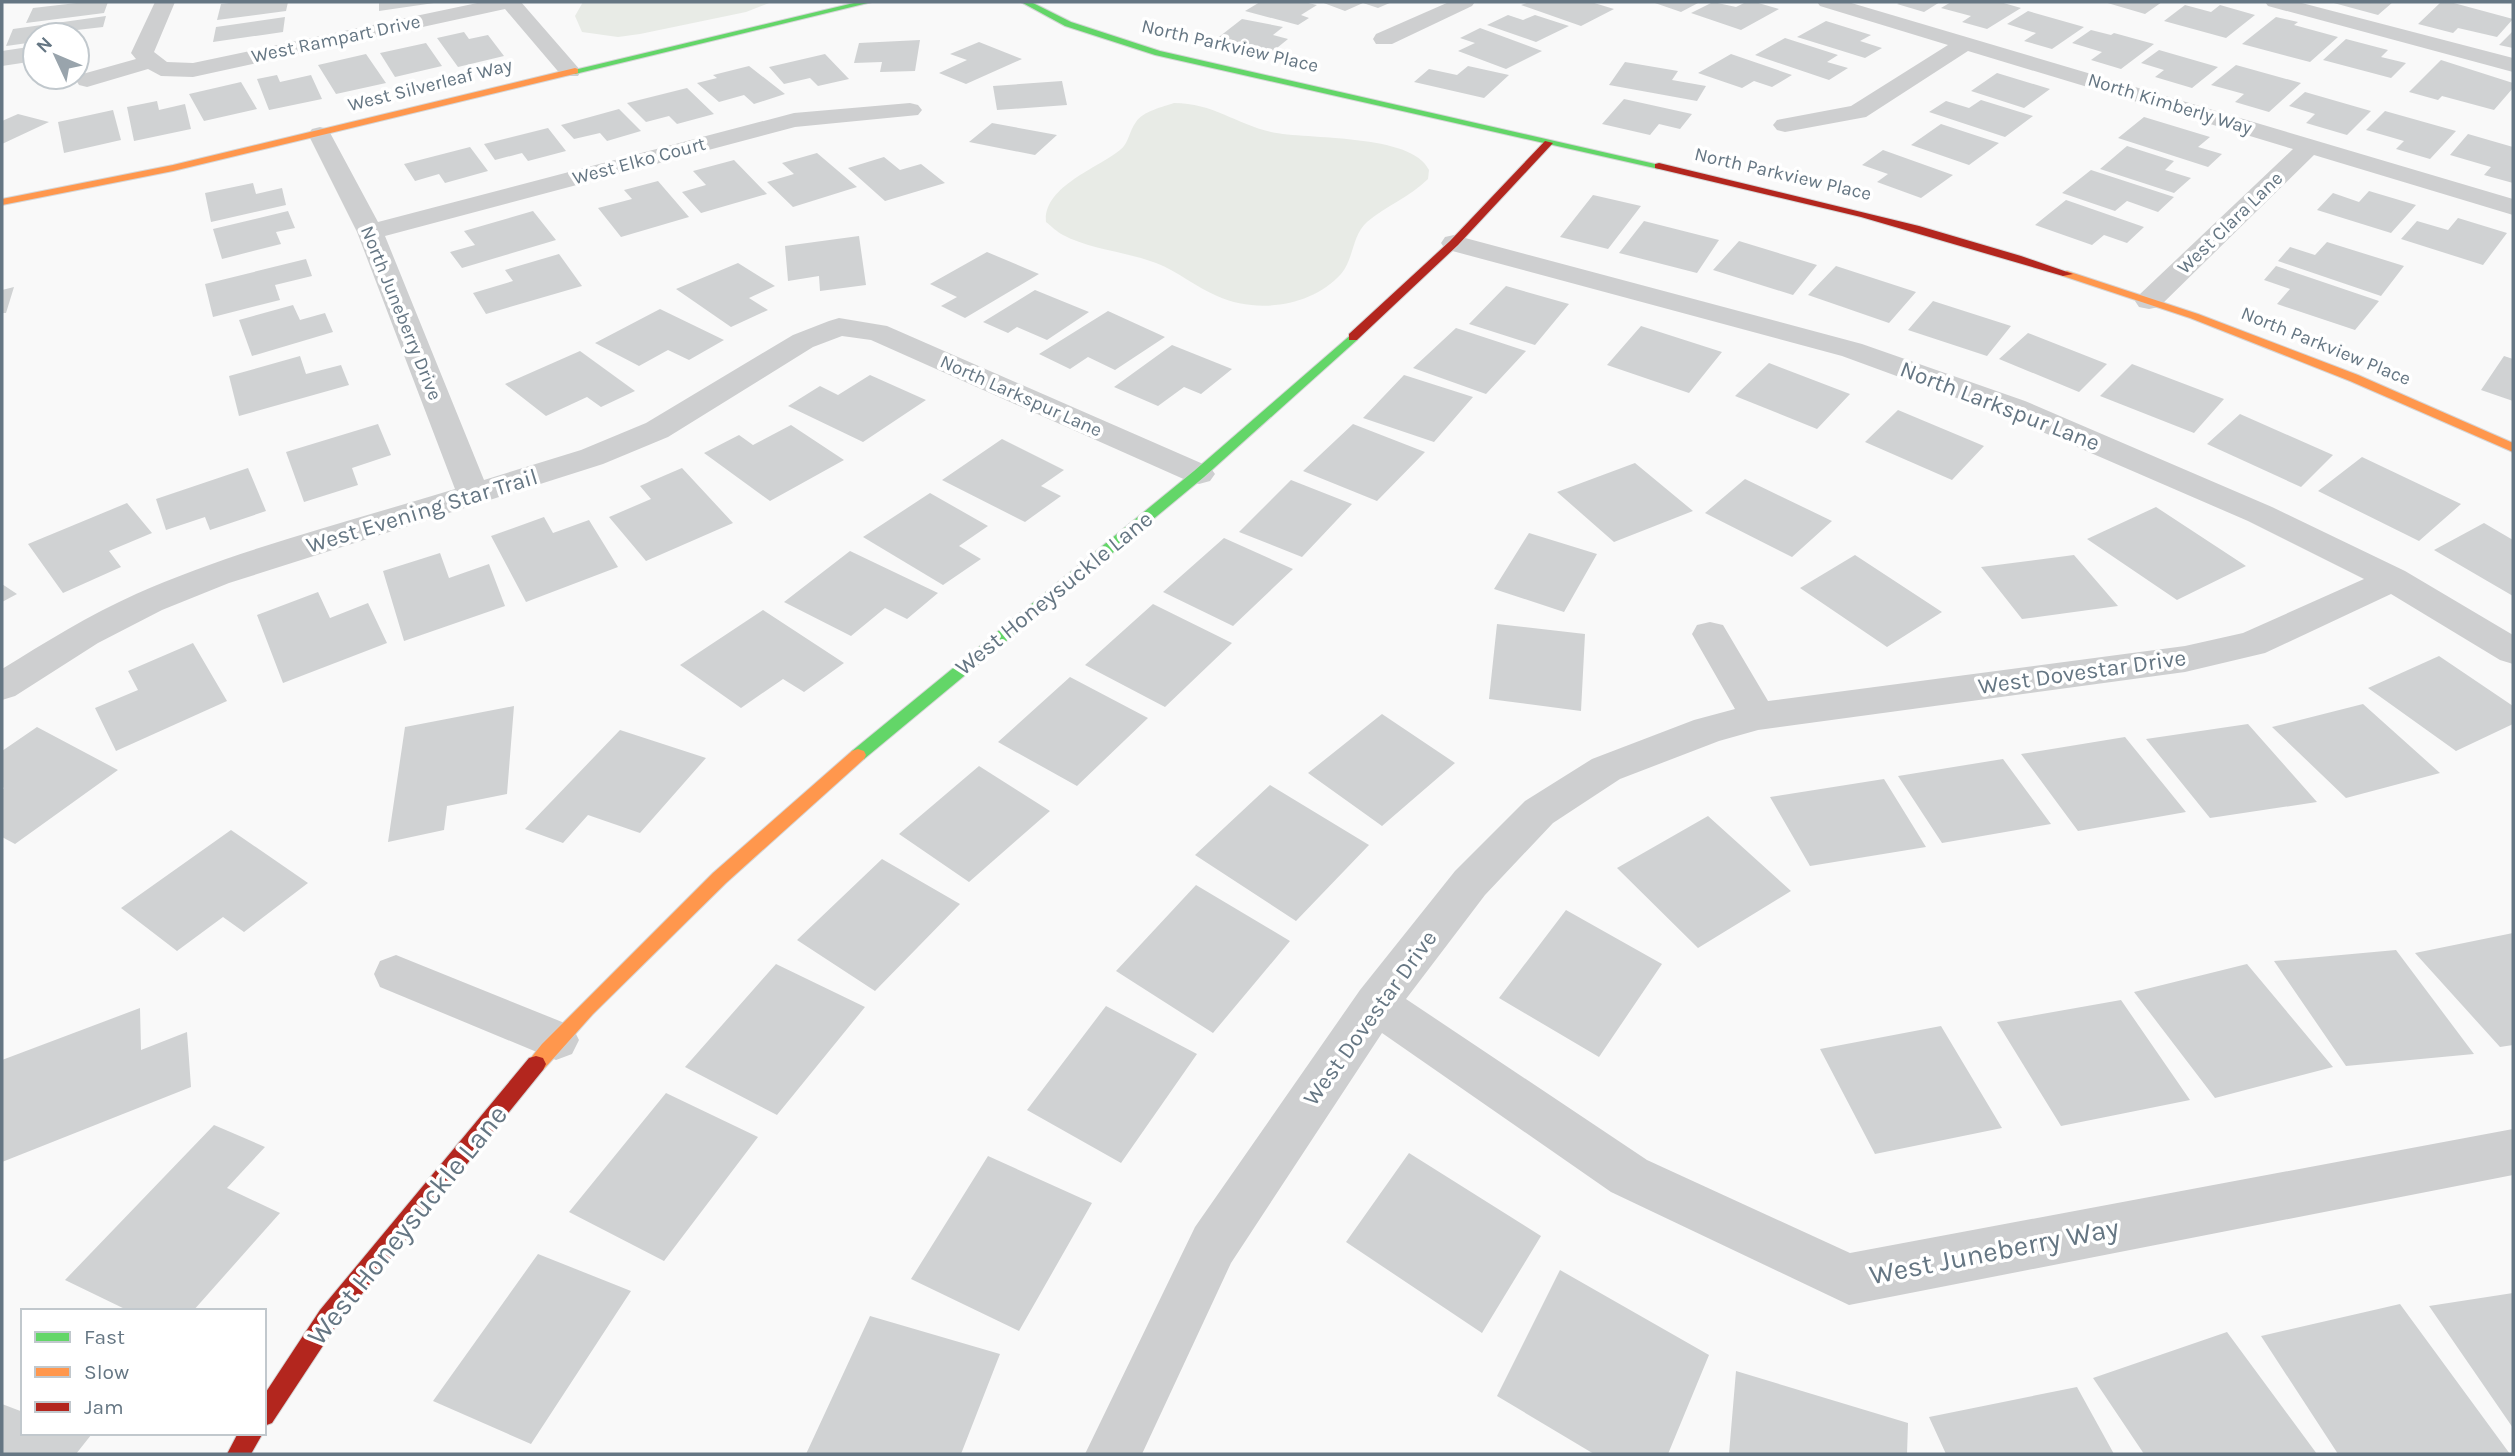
<svg xmlns="http://www.w3.org/2000/svg" width="2515" height="1456" font-family="Karla,sans-serif">
<rect width="100%" height="100%" fill="#f9f9f9"/>
<path fill="#e8ebe6" d="M 583,2 L 772,2 L 746,12 L 640,34 L 618,37 L 582,32 L 575,16 Z
M 1174,103 C 1213,103 1236,124 1271,132 C 1307,140 1412,133 1429,170 L 1428,179 C 1410,197 1386,206 1367,222 C 1352,235 1354,259 1341,274 C 1311,307 1257,314 1217,296 C 1196,287 1177,271 1156,263 C 1127,252 1089,249 1063,235 C 1057,232 1051,226 1046,222 C 1043,187 1096,169 1120,150 C 1129,143 1129,131 1136,122 C 1143,111 1163,107 1174,103 Z"/>
<path fill="#d0d2d3" d="M 85,2 L 108,2 L 104,13 L 26,23 L 33,8 Z
M 237,2 L 288,2 L 286,11 L 217,20 L 221,4 Z
M 379,2 L 434,2 L 434,3 L 379,11 Z
M 1260,2 L 1304,2 L 1317,5 L 1301,15 L 1309,18 L 1298,25 L 1245,11 Z
M 1321,2 L 1392,2 L 1378,8 L 1363,3 L 1345,11 Z
M 1529,2 L 1591,2 L 1614,9 L 1581,26 L 1521,5 Z
M 1652,2 L 1700,2 L 1681,12 Z
M 1713,2 L 1736,7 L 1746,2 L 1755,2 L 1779,9 L 1741,30 L 1691,13 Z
M 1901,2 L 1940,2 L 1924,12 L 1897,4 Z
M 1951,2 L 2000,2 L 2021,8 L 1987,29 L 1962,22 L 1971,16 L 1941,8 Z
M 2104,2 L 2162,2 L 2145,14 Z
M 2330,2 L 2393,2 L 2378,15 Z
M 2441,2 L 2450,2 L 2513,19 L 2497,37 L 2458,28 L 2453,33 L 2418,24 Z
M 2185,5 L 2211,12 L 2220,5 L 2255,15 L 2226,38 L 2164,21 Z
M 2028,11 L 2084,27 L 2052,49 L 2024,41 L 2036,33 L 2007,24 Z
M 1508,15 L 1523,20 L 1535,15 L 1569,26 L 1536,42 L 1487,25 Z
M 106,16 L 103,27 L 77,30 L 76,35 L 35,35 L 35,42 L 6,46 L 13,29 Z
M 285,17 L 283,32 L 213,42 L 216,27 Z
M 2276,17 L 2298,22 L 2294,25 L 2338,37 L 2310,62 L 2242,44 Z
M 1242,19 L 1283,27 L 1273,35 L 1288,39 L 1272,52 L 1215,40 Z
M 1826,21 L 1871,35 L 1860,41 L 1882,48 L 1865,58 L 1797,37 Z
M 1480,28 L 1542,51 L 1506,69 L 1458,51 L 1475,43 L 1460,38 Z
M 2091,30 L 2111,35 L 2114,33 L 2154,44 L 2121,69 L 2091,60 L 2102,52 L 2072,43 Z
M 2513,31 L 2513,48 L 2499,45 Z
M 464,32 L 469,39 L 488,35 L 504,56 L 458,67 L 437,38 Z
M 1785,38 L 1838,55 L 1827,62 L 1848,68 L 1829,80 L 1755,55 Z
M 2346,39 L 2388,50 L 2381,57 L 2406,63 L 2391,78 L 2323,60 Z
M 920,40 L 915,71 L 880,72 L 882,62 L 854,63 L 859,43 Z
M 979,42 L 1022,59 L 966,84 L 939,73 L 967,60 L 950,54 Z
M 426,43 L 442,66 L 395,77 L 380,53 Z
M 35,46 L 35,61 L 2,66 L 2,51 Z
M 2159,50 L 2218,67 L 2192,88 L 2155,77 L 2164,70 L 2141,63 Z
M 366,54 L 386,83 L 336,94 L 318,65 Z
M 825,54 L 849,79 L 818,86 L 810,78 L 784,84 L 769,67 Z
M 1731,54 L 1792,75 L 1772,87 L 1754,81 L 1742,88 L 1698,73 Z
M 2441,60 L 2513,83 L 2513,88 L 2494,110 L 2442,96 L 2438,100 L 2409,92 Z
M 1625,62 L 1678,71 L 1672,80 L 1706,86 L 1697,101 L 1609,85 Z
M 2236,65 L 2301,83 L 2269,112 L 2235,102 L 2244,94 L 2211,85 Z
M 749,66 L 785,94 L 754,104 L 744,95 L 719,102 L 697,83 L 717,78 L 713,75 Z
M 1468,66 L 1509,75 L 1484,98 L 1414,82 L 1429,69 L 1457,75 Z
M 1997,73 L 2050,89 L 2024,108 L 1971,91 Z
M 277,75 L 280,82 L 311,75 L 322,99 L 269,110 L 257,79 Z
M 1062,81 L 1067,105 L 997,110 L 993,86 Z
M 241,82 L 257,109 L 204,121 L 189,94 Z
M 687,88 L 714,114 L 677,124 L 669,116 L 646,122 L 627,103 Z
M 2305,92 L 2371,111 L 2347,135 L 2306,123 L 2315,114 L 2289,106 Z
M 1624,99 L 1692,114 L 1680,129 L 1659,124 L 1650,135 L 1602,124 Z
M 1981,100 L 2033,116 L 2005,137 L 1929,112 L 1946,101 L 1969,108 Z
M 157,101 L 159,110 L 185,104 L 191,129 L 134,141 L 127,107 Z
M 619,109 L 641,131 L 607,141 L 600,133 L 574,139 L 561,125 Z
M 113,110 L 121,140 L 64,153 L 58,122 Z
M 2385,111 L 2456,131 L 2430,159 L 2396,149 L 2404,141 L 2366,130 Z
M 18,114 L 49,122 L 2,144 L 2,121 Z
M 2144,117 L 2210,137 L 2198,147 L 2222,154 L 2208,167 L 2118,138 Z
M 992,123 L 1057,135 L 1035,155 L 969,142 Z
M 1941,124 L 1999,143 L 1969,165 L 1911,145 Z
M 548,128 L 566,151 L 528,161 L 522,153 L 495,160 L 484,144 Z
M 2468,134 L 2513,147 L 2513,183 L 2484,175 L 2491,167 L 2450,155 Z
M 2127,146 L 2174,161 L 2165,170 L 2191,178 L 2174,193 L 2100,169 Z
M 470,147 L 488,171 L 445,183 L 439,174 L 415,181 L 404,164 Z
M 1883,150 L 1953,175 L 1921,198 L 1877,182 L 1888,174 L 1862,165 Z
M 817,153 L 857,187 L 793,207 L 767,182 L 794,174 L 782,163 Z
M 884,157 L 900,170 L 921,164 L 945,183 L 885,201 L 848,168 Z
M 734,160 L 767,194 L 701,213 L 682,192 L 706,185 L 693,171 Z
M 2091,170 L 2174,197 L 2158,212 L 2127,201 L 2115,211 L 2062,193 Z
M 658,181 L 689,217 L 621,237 L 598,208 L 632,199 L 624,190 Z
M 253,183 L 256,194 L 282,188 L 286,205 L 211,222 L 205,193 Z
M 2369,191 L 2416,205 L 2391,233 L 2317,210 L 2333,193 L 2359,202 Z
M 1593,195 L 1641,206 L 1608,249 L 1560,237 Z
M 2066,200 L 2144,227 L 2127,243 L 2104,235 L 2092,245 L 2035,225 Z
M 288,211 L 295,228 L 276,232 L 281,244 L 222,259 L 213,229 Z
M 533,211 L 556,240 L 462,268 L 450,252 L 475,245 L 464,231 Z
M 2458,218 L 2507,233 L 2483,265 L 2401,239 L 2417,221 L 2448,230 Z
M 1644,221 L 1719,240 L 1697,273 L 1619,253 Z
M 859,236 L 866,285 L 820,291 L 819,276 L 788,281 L 785,246 Z
M 1739,241 L 1817,265 L 1793,295 L 1713,270 Z
M 2327,242 L 2404,266 L 2381,296 L 2278,261 L 2290,247 L 2315,255 Z
M 987,252 L 1039,274 L 965,318 L 941,306 L 957,297 L 930,284 Z
M 559,254 L 582,286 L 486,314 L 473,293 L 513,281 L 505,270 Z
M 306,259 L 312,276 L 275,285 L 280,300 L 213,317 L 205,284 Z
M 738,263 L 775,286 L 749,298 L 768,310 L 731,327 L 676,289 Z
M 1836,266 L 1916,292 L 1889,323 L 1808,295 Z
M 2276,266 L 2379,301 L 2355,330 L 2277,304 L 2290,289 L 2264,280 Z
M 1506,286 L 1569,304 L 1535,345 L 1469,324 Z
M 14,287 L 6,313 L 2,313 L 2,290 Z
M 1035,290 L 1089,312 L 1047,340 L 1017,327 L 1008,333 L 983,322 Z
M 1933,301 L 2011,326 L 1987,356 L 1908,330 Z
M 293,305 L 300,320 L 325,313 L 333,332 L 252,356 L 239,320 Z
M 660,309 L 724,340 L 689,360 L 668,350 L 639,366 L 595,343 Z
M 1108,311 L 1165,337 L 1115,370 L 1088,357 L 1070,369 L 1039,354 Z
M 1641,326 L 1722,352 L 1689,393 L 1607,365 Z
M 1456,328 L 1526,351 L 1486,394 L 1413,368 Z
M 2028,333 L 2107,364 L 2079,392 L 1999,359 Z
M 1172,345 L 1232,369 L 1201,394 L 1184,387 L 1158,406 L 1114,387 Z
M 580,351 L 635,391 L 601,407 L 587,397 L 546,416 L 505,384 Z
M 300,356 L 306,374 L 341,365 L 349,385 L 239,416 L 229,376 Z
M 2504,356 L 2513,359 L 2513,401 L 2481,390 Z
M 1769,363 L 1850,394 L 1817,429 L 1735,396 Z
M 2132,364 L 2224,399 L 2194,433 L 2100,396 Z
M 870,375 L 926,400 L 863,442 L 788,406 L 820,386 L 838,395 Z
M 1404,375 L 1473,397 L 1434,442 L 1363,418 Z
M 1898,410 L 1984,446 L 1952,480 L 1865,442 Z
M 2240,414 L 2333,455 L 2301,487 L 2207,444 Z
M 378,424 L 391,455 L 352,468 L 358,485 L 304,502 L 286,452 Z
M 1353,424 L 1425,452 L 1377,501 L 1303,471 Z
M 791,425 L 844,460 L 770,501 L 704,453 L 739,435 L 753,445 Z
M 1002,439 L 1064,470 L 1041,486 L 1061,496 L 1025,522 L 942,480 Z
M 2362,457 L 2461,504 L 2419,541 L 2318,491 Z
M 1635,463 L 1693,511 L 1614,542 L 1557,492 Z
M 248,468 L 266,511 L 210,530 L 205,517 L 166,530 L 156,499 Z
M 682,468 L 733,523 L 646,561 L 609,517 L 651,499 L 640,486 Z
M 1745,479 L 1832,521 L 1792,557 L 1705,513 Z
M 1291,480 L 1352,504 L 1302,557 L 1239,532 Z
M 930,493 L 988,526 L 959,546 L 981,559 L 943,585 L 863,537 Z
M 127,503 L 152,533 L 109,551 L 121,567 L 63,593 L 28,544 Z
M 2156,507 L 2246,566 L 2177,600 L 2087,539 Z
M 544,517 L 553,533 L 589,520 L 618,567 L 526,602 L 491,536 Z
M 2484,523 L 2513,540 L 2513,596 L 2434,550 Z
M 1529,533 L 1597,554 L 1564,612 L 1494,589 Z
M 1224,538 L 1293,569 L 1233,626 L 1163,592 Z
M 850,551 L 938,593 L 907,619 L 885,608 L 851,636 L 784,602 Z
M 440,553 L 449,578 L 489,564 L 505,606 L 404,641 L 383,571 Z
M 1855,555 L 1942,612 L 1887,647 L 1800,588 Z
M 2074,555 L 2118,606 L 2022,619 L 1981,567 Z
M 2,584 L 17,594 L 2,602 Z
M 318,592 L 330,618 L 368,603 L 387,643 L 283,683 L 257,615 Z
M 1153,604 L 1232,643 L 1165,707 L 1085,665 Z
M 763,610 L 844,663 L 804,692 L 783,679 L 741,708 L 680,665 Z
M 1497,624 L 1585,634 L 1581,711 L 1489,699 Z
M 193,643 L 227,701 L 116,751 L 95,708 L 138,690 L 128,671 Z
M 2439,656 L 2513,706 L 2513,724 L 2456,751 L 2368,688 Z
M 1070,677 L 1148,718 L 1077,786 L 998,742 Z
M 2363,704 L 2440,773 L 2346,798 L 2272,727 Z
M 514,706 L 507,794 L 447,806 L 444,830 L 388,842 L 405,727 Z
M 1382,714 L 1455,763 L 1382,826 L 1308,773 Z
M 2248,724 L 2317,802 L 2210,818 L 2146,739 Z
M 37,727 L 118,770 L 15,844 L 2,837 L 2,790 L 4,788 L 2,787 L 2,751 Z
M 620,730 L 706,758 L 640,833 L 588,815 L 563,843 L 525,829 Z
M 2125,737 L 2186,812 L 2078,831 L 2021,754 Z
M 2003,759 L 2051,824 L 1942,843 L 1898,776 Z
M 979,766 L 1050,811 L 969,882 L 899,834 Z
M 1884,779 L 1926,847 L 1810,866 L 1770,797 Z
M 1270,785 L 1369,845 L 1296,921 L 1195,855 Z
M 1708,816 L 1791,891 L 1698,948 L 1617,868 Z
M 231,830 L 308,883 L 244,932 L 223,917 L 177,951 L 121,908 Z
M 882,859 L 960,904 L 875,991 L 797,940 Z
M 1196,885 L 1290,941 L 1213,1033 L 1116,971 Z
M 1566,910 L 1662,964 L 1599,1057 L 1499,998 Z
M 2513,933 L 2513,1045 L 2500,1047 L 2415,953 Z
M 2396,950 L 2474,1054 L 2346,1066 L 2274,961 Z
M 776,964 L 865,1007 L 777,1115 L 685,1067 Z
M 2247,964 L 2333,1067 L 2215,1098 L 2134,992 Z
M 2121,1000 L 2190,1100 L 2061,1126 L 1997,1022 Z
M 1106,1006 L 1197,1054 L 1121,1163 L 1027,1110 Z
M 140,1008 L 141,1050 L 187,1032 L 191,1087 L 2,1162 L 2,1060 Z
M 1941,1026 L 2002,1128 L 1875,1154 L 1820,1049 Z
M 666,1093 L 758,1137 L 664,1261 L 569,1212 Z
M 214,1125 L 265,1147 L 227,1188 L 280,1213 L 193,1311 L 129,1311 L 65,1280 Z
M 1409,1153 L 1541,1236 L 1482,1333 L 1346,1242 Z
M 988,1156 L 1092,1203 L 1019,1331 L 911,1279 Z
M 538,1254 L 631,1291 L 531,1444 L 433,1401 Z
M 1560,1270 L 1709,1355 L 1668,1454 L 1594,1454 L 1497,1396 Z
M 2513,1293 L 2513,1428 L 2429,1306 Z
M 2400,1304 L 2510,1454 L 2338,1454 L 2261,1336 Z
M 870,1316 L 1000,1354 L 961,1454 L 806,1454 Z
M 2227,1332 L 2317,1454 L 2144,1454 L 2093,1378 Z
M 1736,1371 L 1908,1423 L 1907,1454 L 1729,1454 Z
M 2077,1387 L 2114,1454 L 1946,1454 L 1929,1417 Z
M 2,1404 L 23,1412 L 23,1433 L 91,1435 L 76,1454 L 2,1454 Z"/>
<g fill="none" stroke-linecap="round" stroke-linejoin="round">
<defs>
<path id="fast" d="M 858,2 L 872,2 L 575,74 L 570,71 Z
M 1021,2 L 1031,2 L 1071,22 L 1160,51 L 1664,166 L 1659,169 L 1155,55 L 1065,26 Z
M 1353,333 L 1357,334 L 1357,340 L 1204,477 L 864,759 L 852,759 L 850,755 L 852,751 L 1194,471 Z"/>
<path id="slow" d="M 575,68 L 578,69 L 578,73 L 173,171 L 2,205 L 2,199 L 173,165 Z
M 2067,271 L 2198,314 L 2358,375 L 2513,443 L 2513,452 L 2350,381 L 2190,318 L 2063,276 L 2061,274 Z
M 858,749 L 864,751 L 866,755 L 864,759 L 726,883 L 593,1014 L 543,1070 L 536,1072 L 529,1070 L 526,1064 L 542,1044 L 713,873 L 852,751 Z"/>
<path id="jam" d="M 1545,141 L 1553,143 L 1458,245 L 1357,340 L 1349,340 L 1349,334 L 1450,241 Z
M 1659,163 L 1919,226 L 2021,256 L 2073,274 L 2063,276 L 1861,217 L 1655,168 L 1655,164 Z
M 536,1056 L 543,1058 L 546,1064 L 543,1070 L 336,1326 L 272,1423 L 264,1426 L 264,1395 L 320,1310 L 529,1058 Z
M 238,1433 L 263,1433 L 251,1454 L 227,1454 Z"/>
</defs>
<use href="#fast" stroke="#d5d6d7" stroke-width="2"/>
<use href="#slow" stroke="#d5d6d7" stroke-width="2"/>
<use href="#jam" stroke="#d5d6d7" stroke-width="2"/>
<path fill="#cecfd0" fill-rule="evenodd" d="M 155,2 L 175,2 L 154,52 L 167,62 L 193,63 L 482,2 L 521,2 L 581,71 L 578,76 L 562,76 L 505,9 L 193,77 L 161,76 L 148,69 L 87,87 L 79,85 L 76,80 L 79,75 L 136,59 L 131,53 Z
M 1449,2 L 1475,2 L 1472,6 L 1392,44 L 1376,44 L 1373,39 L 1376,34 Z
M 1817,2 L 1848,2 L 2513,199 L 2513,215 L 2314,155 L 2159,307 L 2149,309 L 2139,307 L 2135,301 L 2139,295 L 2293,149 L 1968,51 L 1866,117 L 1785,132 L 1777,130 L 1773,125 L 1777,120 L 1851,106 L 1948,45 L 1820,6 Z
M 2265,2 L 2298,2 L 2513,58 L 2513,72 L 2268,6 Z
M 910,103 L 918,105 L 922,110 L 918,115 L 795,127 L 385,236 L 484,480 L 581,450 L 646,423 L 793,335 L 829,321 L 839,318 L 887,326 L 1210,467 L 1215,474 L 1210,481 L 1199,484 L 1188,481 L 871,340 L 842,336 L 813,347 L 668,437 L 603,464 L 229,583 L 162,610 L 98,643 L 15,696 L 2,700 L 2,669 C 46,642 89,615 136,594 C 235,550 351,521 455,489 L 357,232 L 308,134 L 312,129 L 320,127 L 328,129 L 378,222 L 794,113 Z
M 1454,235 L 1862,344 L 2025,401 L 2272,507 L 2405,571 L 2513,635 L 2513,664 L 2500,660 L 2391,594 L 2265,653 L 2185,672 L 1758,730 L 1719,741 L 1620,779 L 1553,823 L 1485,895 L 1406,999 L 1647,1160 L 1850,1253 L 2513,1129 L 2513,1175 L 1849,1305 L 1611,1192 L 1382,1033 L 1231,1263 L 1142,1454 L 1085,1454 L 1195,1227 L 1360,990 L 1455,871 L 1525,801 L 1592,759 L 1694,720 L 1735,709 L 1692,634 L 1697,625 L 1710,622 L 1723,625 L 1768,701 L 2185,646 L 2243,633 L 2364,579 L 2248,521 L 2003,415 L 1842,356 L 1445,249 L 1441,243 L 1445,237 Z
M 396,955 L 572,1026 L 579,1040 L 572,1054 L 556,1060 L 380,987 L 374,974 L 380,961 Z"/>
<use href="#fast" fill="#63d668" fill-rule="evenodd"/>
<use href="#slow" fill="#ff974d" fill-rule="evenodd"/>
<use href="#jam" fill="#b3261e" fill-rule="evenodd"/>
</g>
<g text-anchor="middle" dominant-baseline="central" stroke-width="7" stroke-linejoin="round" paint-order="stroke">
<g font-size="19" fill="#657683" stroke="#fff">
<text transform="translate(336 39) rotate(-12)">West Rampart Drive</text>
<text transform="translate(1230 46) rotate(13)">North Parkview Place</text>
<text transform="translate(430 85) rotate(-14)">West Silverleaf Way</text>
<text transform="translate(2170 104) rotate(17)">North Kimberly Way</text>
<text transform="translate(639 161) rotate(-15)">West Elko Court</text>
<text transform="translate(1783 174) rotate(13)">North Parkview Place</text>
<text transform="translate(2230 223) rotate(-44)">West Clara Lane</text>
<text transform="translate(401 313) rotate(68)">North Juneberry Drive</text>
<text transform="translate(2326 346) rotate(22)">North Parkview Place</text>
<text transform="translate(1021 396) rotate(24)">North Larkspur Lane</text>
</g>
<g font-size="23" fill="#657683" stroke="#fff">
<text transform="translate(2000 406) rotate(21)">North Larkspur Lane</text>
<text transform="translate(422 511) rotate(-17)">West Evening Star Trail</text>
<text transform="translate(1054 593) rotate(-39)">West Honeysuckle Lane</text>
<text transform="translate(2082 672) rotate(-8)">West Dovestar Drive</text>
<text transform="translate(1370 1018) rotate(-54)">West Dovestar Drive</text>
</g>
<g font-size="28" fill="#657683" stroke="#fff">
<text transform="translate(407 1225) rotate(-51)">West Honeysuckle Lane</text>
<text transform="translate(1994 1251) rotate(-11)">West Juneberry Way</text>
</g>
</g>
<rect width="2515" height="1456" fill="none" stroke="#657683" stroke-width="7"/>
<rect x="21" y="1309" width="245" height="126" fill="#ffffff" stroke="#c1c8cd" stroke-width="2"/>
<rect x="35" y="1332" width="35" height="10" fill="#63d668" stroke="#c1c8cd" stroke-width="2"/>
<text x="84" y="1344" font-size="21" fill="#657683">Fast</text>
<rect x="35" y="1367" width="35" height="10" fill="#ff974d" stroke="#c1c8cd" stroke-width="2"/>
<text x="84" y="1379" font-size="21" fill="#657683">Slow</text>
<rect x="35" y="1402" width="35" height="10" fill="#b3261e" stroke="#c1c8cd" stroke-width="2"/>
<text x="84" y="1414" font-size="21" fill="#657683">Jam</text>
<g transform="translate(56 56) rotate(314)"><circle r="33" fill="#ffffff" stroke="#c1c8cd" stroke-width="2"/>
<path d="M0-5L12 26L0 18L-12 26Z" fill="#99a4ac"/>
<text y="-10" font-size="19" font-weight="bold" text-anchor="middle" fill="#657683">N</text>
</g>
</svg>
